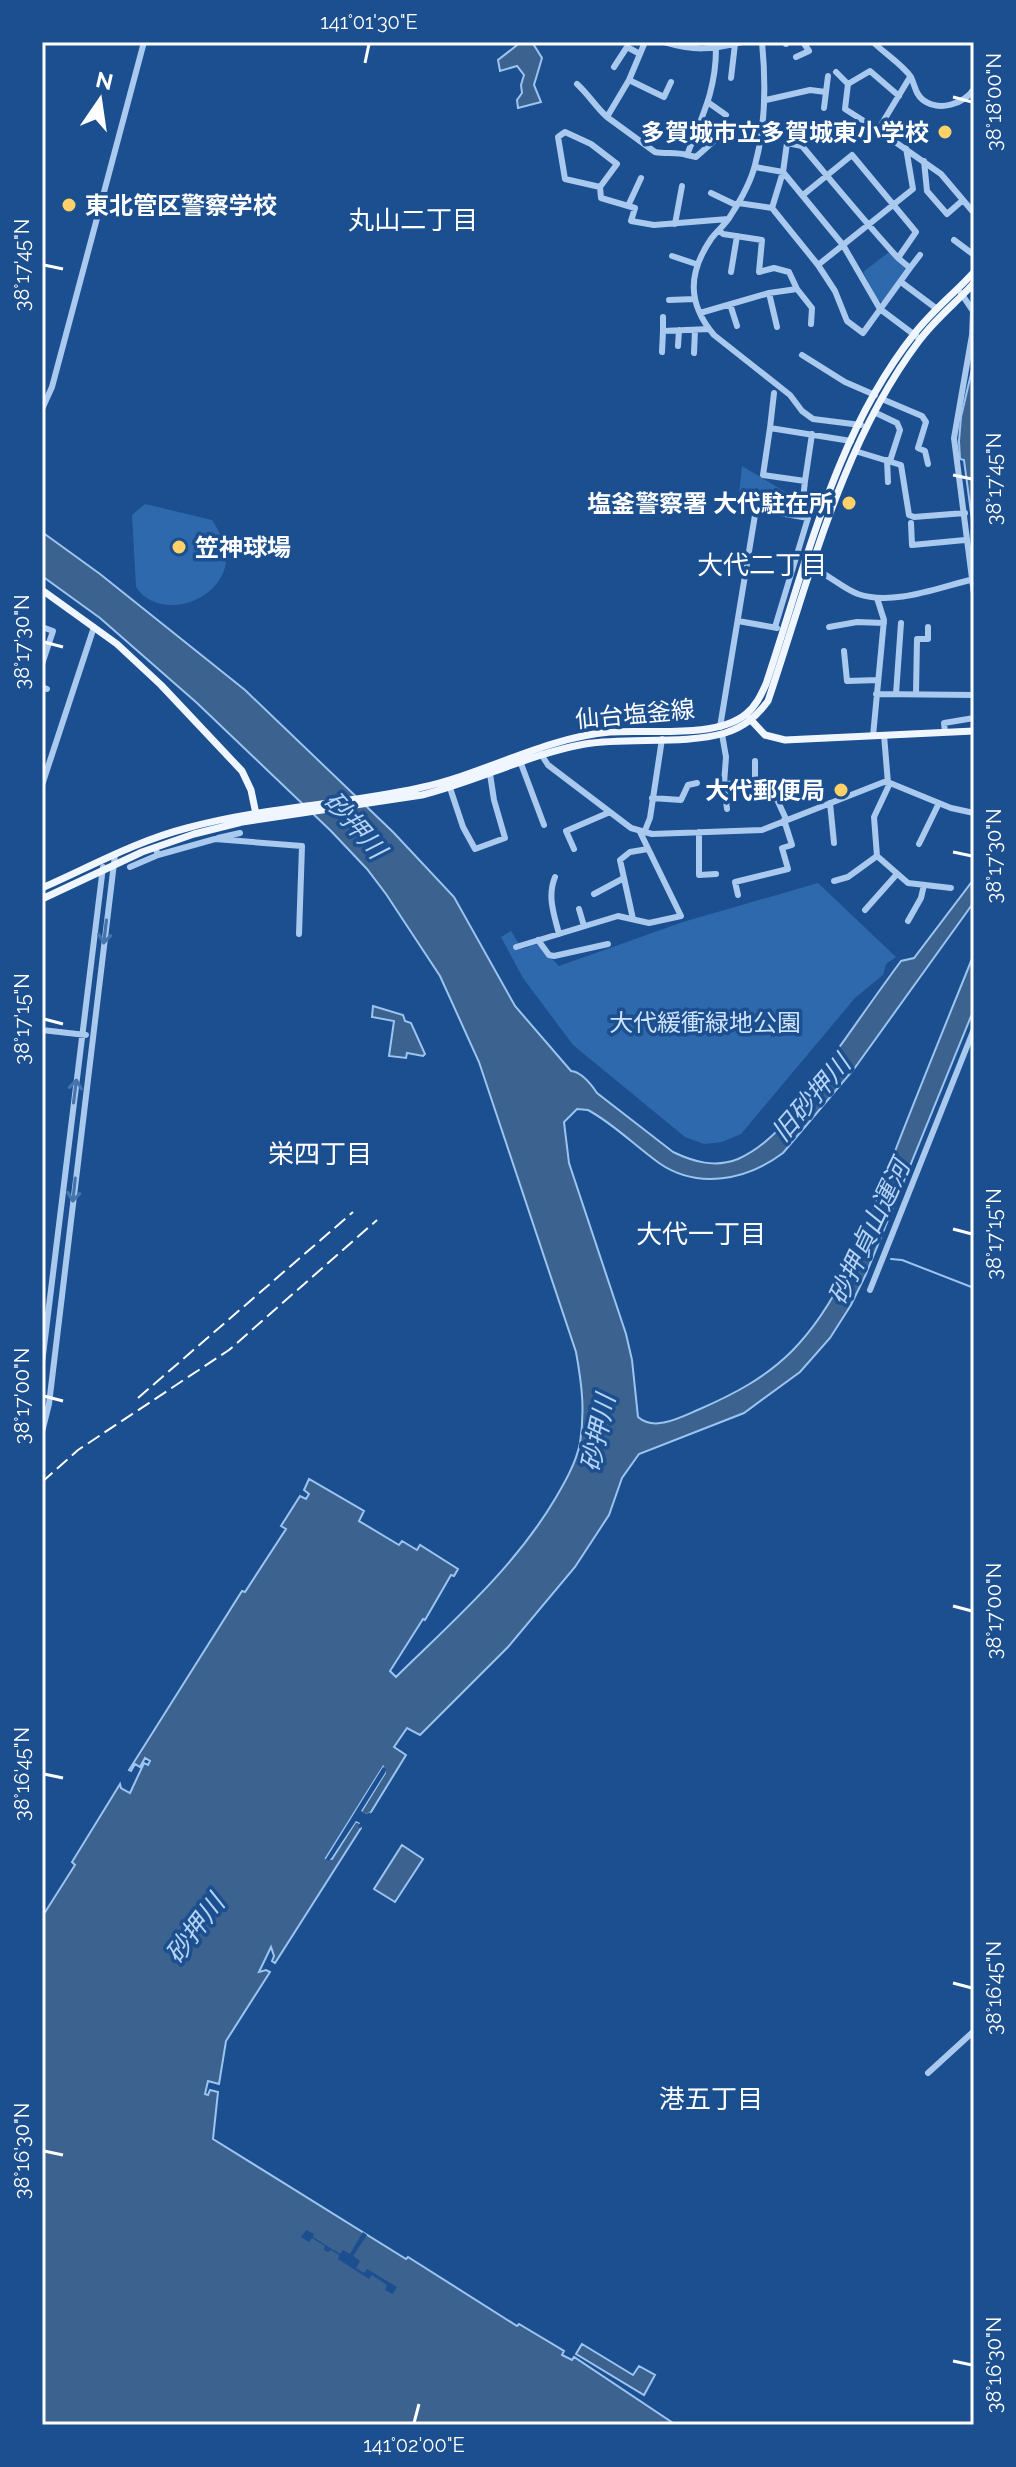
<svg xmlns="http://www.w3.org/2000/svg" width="1016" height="2467" font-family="Raleway,'Noto Sans JP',sans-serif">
<rect width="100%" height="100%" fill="#1b4f8f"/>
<path fill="#2e69ad" d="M 889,252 L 905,266 L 906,270 L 882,302 L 878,301 L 863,272 Z
M 742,466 L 816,510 L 814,517 L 738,503 Z
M 145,504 L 212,520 C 219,531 225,541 226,554 C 230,598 161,625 136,587 L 132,515 Z
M 818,883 L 896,957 L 886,964 L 883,975 L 855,998 L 741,1134 L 722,1142 L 704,1144 L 685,1137 L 573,1045 L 523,978 L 501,937 L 511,931 L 522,949 L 537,944 L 559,966 L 683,922 Z"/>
<path fill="#3c6290" stroke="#9cc4f0" stroke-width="2" d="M 521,42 L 532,42 L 542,58 L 534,85 L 541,102 L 518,108 L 517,100 L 522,93 L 521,85 L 524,75 L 517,66 L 500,71 L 498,60 Z
M 974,361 L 974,535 L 964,460 L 960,459 L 959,441 L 961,417 Z
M 42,532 L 100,574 L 245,690 L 393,832 L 454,897 L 515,1006 L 571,1071 C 582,1072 591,1084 597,1093 L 673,1152 C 694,1162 715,1168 738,1159 C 781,1140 807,1093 833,1056 C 856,1024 878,992 901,961 L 914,958 L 974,879 L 974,902 L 854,1069 L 783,1153 C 747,1180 698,1190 659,1163 C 635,1146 614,1124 588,1110 L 577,1109 L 564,1122 L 569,1163 L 626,1334 L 632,1360 L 638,1417 C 655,1432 681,1417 700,1409 C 734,1394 765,1378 792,1351 C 846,1296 870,1216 897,1146 C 922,1082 948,1018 974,954 L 974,1009 L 866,1274 L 851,1305 L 830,1338 L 800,1372 L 744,1413 L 639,1454 L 622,1478 L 609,1515 L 575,1567 L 508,1647 L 420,1735 L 407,1728 L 394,1747 L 406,1755 L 371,1812 L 366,1815 L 361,1812 L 385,1773 L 383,1767 L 326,1858 L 332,1859 L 356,1821 L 361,1824 L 361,1828 L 275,1963 L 272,1961 L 274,1956 L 271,1947 L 259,1972 L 266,1970 L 270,1972 L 226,2041 L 219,2084 L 208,2081 L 205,2094 L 208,2095 L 210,2090 L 218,2092 L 213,2139 L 406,2259 L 408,2257 L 517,2326 L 519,2324 L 564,2351 L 562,2355 L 572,2360 L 574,2357 L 676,2425 L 42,2425 L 42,1917 L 75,1865 L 72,1862 L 120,1784 L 121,1788 L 130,1793 L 144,1763 L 148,1765 L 150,1761 L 145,1758 L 140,1767 L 135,1764 L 131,1771 L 129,1770 L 242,1591 L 245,1592 L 286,1529 L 281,1526 L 300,1496 L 306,1499 L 309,1494 L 304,1490 L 309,1479 L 364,1511 L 359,1521 L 399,1545 L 402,1541 L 417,1550 L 420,1545 L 458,1569 L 454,1576 L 451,1575 L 425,1620 L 423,1619 L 390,1671 L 396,1677 C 453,1621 514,1568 555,1499 C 565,1482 576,1463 580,1443 C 585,1410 582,1385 576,1352 L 479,1062 L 440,976 L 386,894 L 367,869 L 331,831 L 197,703 L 100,618 L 42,576 Z
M 373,1006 L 403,1015 L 405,1021 L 411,1023 L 425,1054 L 423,1056 L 407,1053 L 406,1058 L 389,1056 L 394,1021 L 372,1017 Z
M 402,1845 L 423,1859 L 395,1902 L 374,1889 Z
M 582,2344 L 633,2375 L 639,2366 L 655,2375 L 644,2395 L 576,2354 Z"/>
<path fill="#1b4f8f" d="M 383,1767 L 386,1769 L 385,1773 L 361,1811 L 366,1814 L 371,1812 L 367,1819 L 358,1814 L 356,1817 L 364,1822 L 361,1828 L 358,1827 L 360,1823 L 356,1821 L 329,1861 L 326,1859 Z
M 306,2230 L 314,2234 L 313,2237 L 340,2254 L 343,2250 L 350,2254 L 363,2232 L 367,2235 L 353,2256 L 360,2261 L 356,2268 L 364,2273 L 367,2269 L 397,2287 L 393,2294 L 385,2290 L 387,2285 L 372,2275 L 369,2279 L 338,2259 L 339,2255 L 331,2250 L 328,2252 L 324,2250 L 325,2246 L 312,2238 L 309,2242 L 301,2237 Z"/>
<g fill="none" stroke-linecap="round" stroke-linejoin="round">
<path stroke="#9cc4f0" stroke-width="2" d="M 891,1259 L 902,1260 L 974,1288"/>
<path stroke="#a9c9ee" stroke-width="6" d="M 645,42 L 629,80 L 607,117 L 655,152 C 666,154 676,152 687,155 C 702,116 716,91 716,48
M 664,42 C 695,51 710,50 742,42
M 762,42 C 766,83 766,125 755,165 C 751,181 740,201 731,215 C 726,224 717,231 711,239 C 688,273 687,303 714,335 L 790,395 L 802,411 L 813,419 L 861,425
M 786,42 L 786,44
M 873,42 C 884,53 902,64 911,77 C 915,85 915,94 923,100 C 939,112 964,104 974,89
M 796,57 L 809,51 L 803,42
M 614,67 L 627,47 L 640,54
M 836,72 L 848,84
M 731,78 L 735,44
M 629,80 L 664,97 L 671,82
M 577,84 C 589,95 595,106 607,117
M 899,96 L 870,71 L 848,84 L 845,109 L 878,130 L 910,77
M 766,100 L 810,90 L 826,92
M 709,103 L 726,115
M 824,108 L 828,76
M 878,130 L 941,174 L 974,213
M 687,155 L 696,157 L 724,132
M 924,161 L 927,191 L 947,214 L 963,200
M 755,167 L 783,172 L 843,245 L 880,309 L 920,339
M 600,187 L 617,164 L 591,144 L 565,132 L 558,137 L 565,179 L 600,187 L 601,198 L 635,208 L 631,221 L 654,225 L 728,219
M 711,193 L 736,205
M 803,195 L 852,155 L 916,232 L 898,258 L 910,268 L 863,333 L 847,321 L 835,291 L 818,265 L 772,208 L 783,172 L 787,143 L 802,146 C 834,184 865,222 898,258
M 738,203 L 772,208
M 628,206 L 641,178
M 675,224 L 682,186
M 954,240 L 974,255
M 672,256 L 696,264
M 818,265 L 913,189 L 906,148
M 910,268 L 920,255
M 731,272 L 737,236
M 901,282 L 937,309
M 797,289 L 812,308 L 811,324
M 769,293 L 777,327
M 961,293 L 973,311 L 972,335 L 954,438 L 974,594
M 669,300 L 695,299
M 730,304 L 737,326
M 700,313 L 769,293 L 797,289 L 789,272 L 774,268 L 759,272 L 762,240 L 723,234 L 719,230
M 663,331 L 663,317
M 678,346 L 679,330
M 662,352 L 663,331 L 709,329
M 694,353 L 695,330
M 802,355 L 845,382 L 875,395
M 882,399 L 922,416 L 926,422 L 918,448 L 925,451 L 928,464
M 42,409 L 52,387 L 144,42
M 874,412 L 897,423 L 900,430 L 890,461
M 770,428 L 774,393
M 812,434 L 805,481 L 763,475 L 770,428 L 851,441
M 855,451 L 901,465 L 909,515 L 914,517 L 965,513
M 887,460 L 888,482
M 803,500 L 805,481
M 911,523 L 912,545 L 965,540
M 808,567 C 827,572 840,587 858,594 C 892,606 937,588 970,580
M 738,621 L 777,628
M 42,627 L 53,631 L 42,664
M 829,627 L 857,622 L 884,623
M 844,651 L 847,681 L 878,680
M 42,687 L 47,689
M 876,694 L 974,695
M 896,694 L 901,623
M 916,694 L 917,639 L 928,639 L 928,627
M 720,727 L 756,509 L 808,518 L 775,627
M 945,732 L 944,723 L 974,718
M 722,734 L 726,757 L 724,784
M 884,735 L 888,783
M 873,736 L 884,620 L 877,598
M 541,754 L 548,765 L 631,828 L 652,834 L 762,830 L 884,782 L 890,783 L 951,808 L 974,813
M 520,761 L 544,825
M 755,761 L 755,783
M 890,783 L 874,817 L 877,856 L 908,883 L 951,888
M 42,785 L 94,627
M 450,788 L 463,827 L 475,849 L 505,838 L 494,800 L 490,774
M 652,798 L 681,800 L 688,785 L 697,783
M 830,803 L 834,843
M 727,809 L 724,784 L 769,782 L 786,819
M 699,832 L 699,875 L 716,874
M 644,833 L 650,818 L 662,739
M 218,838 L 240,833
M 919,844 L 939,803
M 155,847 L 158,855 L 215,839 L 302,846 L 299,934
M 574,849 L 566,831 L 610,812
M 130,867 L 158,855
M 555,877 C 547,897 554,914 559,934
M 834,881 L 848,877 L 877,856
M 594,894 L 624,878
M 738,895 L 735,882 L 788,869 L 782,848 L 792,845 L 784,820
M 579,909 L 584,926
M 865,910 L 897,874
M 633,919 L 620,860 L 630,852 L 648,849
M 908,921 L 921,898 L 924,885
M 538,940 L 549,955 L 554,956 L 608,944
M 516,947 L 618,916 L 649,923 L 681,916 L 640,832
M 42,1030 L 86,1035
M 870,1290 L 974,1029
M 42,1363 L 103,867
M 42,1432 L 49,1404 L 115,855
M 928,2073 L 974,2031"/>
<path stroke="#f0f6ff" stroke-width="7" d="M 42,590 L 117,644 L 161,685 L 242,771 L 251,790 L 256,814
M 750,719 L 765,735 L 785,740 L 974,731
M 42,888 C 90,867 136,841 187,828 C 263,807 343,805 419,788 C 485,774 543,738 610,732 C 648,729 716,739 746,714 C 756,706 761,695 766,684 C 806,565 835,433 915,333 C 933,310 955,293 974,272
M 42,899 L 142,852 L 194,834 L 242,822 L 422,795 C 478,781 529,754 585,744 C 629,737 684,745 725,733 C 744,727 756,717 768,701 C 809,580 841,444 919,341 C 935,319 956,303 974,283"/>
<path stroke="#fff" stroke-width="2" stroke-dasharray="14 6" stroke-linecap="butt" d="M 138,1398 L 353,1212
M 42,1482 L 78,1450 L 229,1350 L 377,1220"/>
</g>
<defs><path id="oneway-shaft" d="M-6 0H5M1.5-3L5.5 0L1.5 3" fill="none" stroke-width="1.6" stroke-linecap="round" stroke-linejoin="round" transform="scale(2)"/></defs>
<g stroke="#4674ac">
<use href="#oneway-shaft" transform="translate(105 932) rotate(97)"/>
<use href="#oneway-shaft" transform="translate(75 1091) rotate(-83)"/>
<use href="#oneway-shaft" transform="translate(74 1190) rotate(96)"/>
</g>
<path fill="none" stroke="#fff" stroke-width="3" d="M 365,63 L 369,44M 953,97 L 972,102M 44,265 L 63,269M 953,475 L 972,479M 44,642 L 63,647M 953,852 L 972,856M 44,1019 L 63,1024M 953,1229 L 972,1234M 44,1396 L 63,1401M 953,1606 L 972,1611M 44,1774 L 63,1778M 953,1983 L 972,1988M 44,2151 L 63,2155M 953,2361 L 972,2365M 414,2423 L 419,2404"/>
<g fill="#ffd166" stroke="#1b4f8f" stroke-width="3">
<circle cx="945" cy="132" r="8"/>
<circle cx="69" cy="205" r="8"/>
<circle cx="849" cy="503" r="8"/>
<circle cx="179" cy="547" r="8"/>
<circle cx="841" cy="790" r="8"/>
</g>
<g text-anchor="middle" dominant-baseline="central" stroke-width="7" stroke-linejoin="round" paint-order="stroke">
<g font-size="24" font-weight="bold" fill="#fff" stroke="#1b4f8f" text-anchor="end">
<text x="929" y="132">多賀城市立多賀城東小学校</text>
<text x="85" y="205" text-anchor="start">東北管区警察学校</text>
<text x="833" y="503">塩釜警察署 大代駐在所</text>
<text x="195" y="547" text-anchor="start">笠神球場</text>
<text x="825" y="790">大代郵便局</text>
</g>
<g font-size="24" fill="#fff" stroke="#1b4f8f">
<text transform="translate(635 714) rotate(-5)">仙台塩釜線</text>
</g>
<g font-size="24" fill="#cfe3fa" stroke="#1b4f8f">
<text x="705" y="1022">大代緩衝緑地公園</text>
</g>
<g font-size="26" fill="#fff" stroke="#1b4f8f">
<text x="413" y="220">丸山二丁目</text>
<text x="762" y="565">大代二丁目</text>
<text x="320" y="1154">栄四丁目</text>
<text x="701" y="1234">大代一丁目</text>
<text x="711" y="2099">港五丁目</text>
</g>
<g font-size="26" font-style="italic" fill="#b5d3f5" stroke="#1b4f8f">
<text transform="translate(355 825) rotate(49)">砂押川</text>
<text transform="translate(811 1098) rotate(-49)">旧砂押川</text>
<text transform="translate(869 1232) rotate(-65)">砂押貞山運河</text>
<text transform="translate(598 1433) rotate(-78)">砂押川</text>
<text transform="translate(195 1929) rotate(-53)">砂押川</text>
</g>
</g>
<rect width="1016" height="2467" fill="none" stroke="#1b4f8f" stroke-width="88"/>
<g transform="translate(100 100) rotate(13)" stroke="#1b4f8f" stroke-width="6" paint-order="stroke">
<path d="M0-6L14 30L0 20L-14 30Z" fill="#ffffff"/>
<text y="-12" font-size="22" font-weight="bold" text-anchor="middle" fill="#ffffff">N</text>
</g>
<rect x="44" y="44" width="928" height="2379" fill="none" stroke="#fff" stroke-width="3"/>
<g font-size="20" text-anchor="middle" fill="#fff">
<text x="369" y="29">141°01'30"E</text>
<text transform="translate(994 102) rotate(-90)" y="7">38°18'00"N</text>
<text transform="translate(22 265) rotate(-90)" y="7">38°17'45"N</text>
<text transform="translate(994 479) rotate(-90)" y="7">38°17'45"N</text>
<text transform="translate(22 642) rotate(-90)" y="7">38°17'30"N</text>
<text transform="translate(994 856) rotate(-90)" y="7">38°17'30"N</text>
<text transform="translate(22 1019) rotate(-90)" y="7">38°17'15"N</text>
<text transform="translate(994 1234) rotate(-90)" y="7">38°17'15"N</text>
<text transform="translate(22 1396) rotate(-90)" y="7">38°17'00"N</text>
<text transform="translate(994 1611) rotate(-90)" y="7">38°17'00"N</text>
<text transform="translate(22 1774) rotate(-90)" y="7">38°16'45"N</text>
<text transform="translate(994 1988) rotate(-90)" y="7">38°16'45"N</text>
<text transform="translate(22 2151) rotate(-90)" y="7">38°16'30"N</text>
<text transform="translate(994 2365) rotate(-90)" y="7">38°16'30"N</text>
<text x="414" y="2452">141°02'00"E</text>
</g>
</svg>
